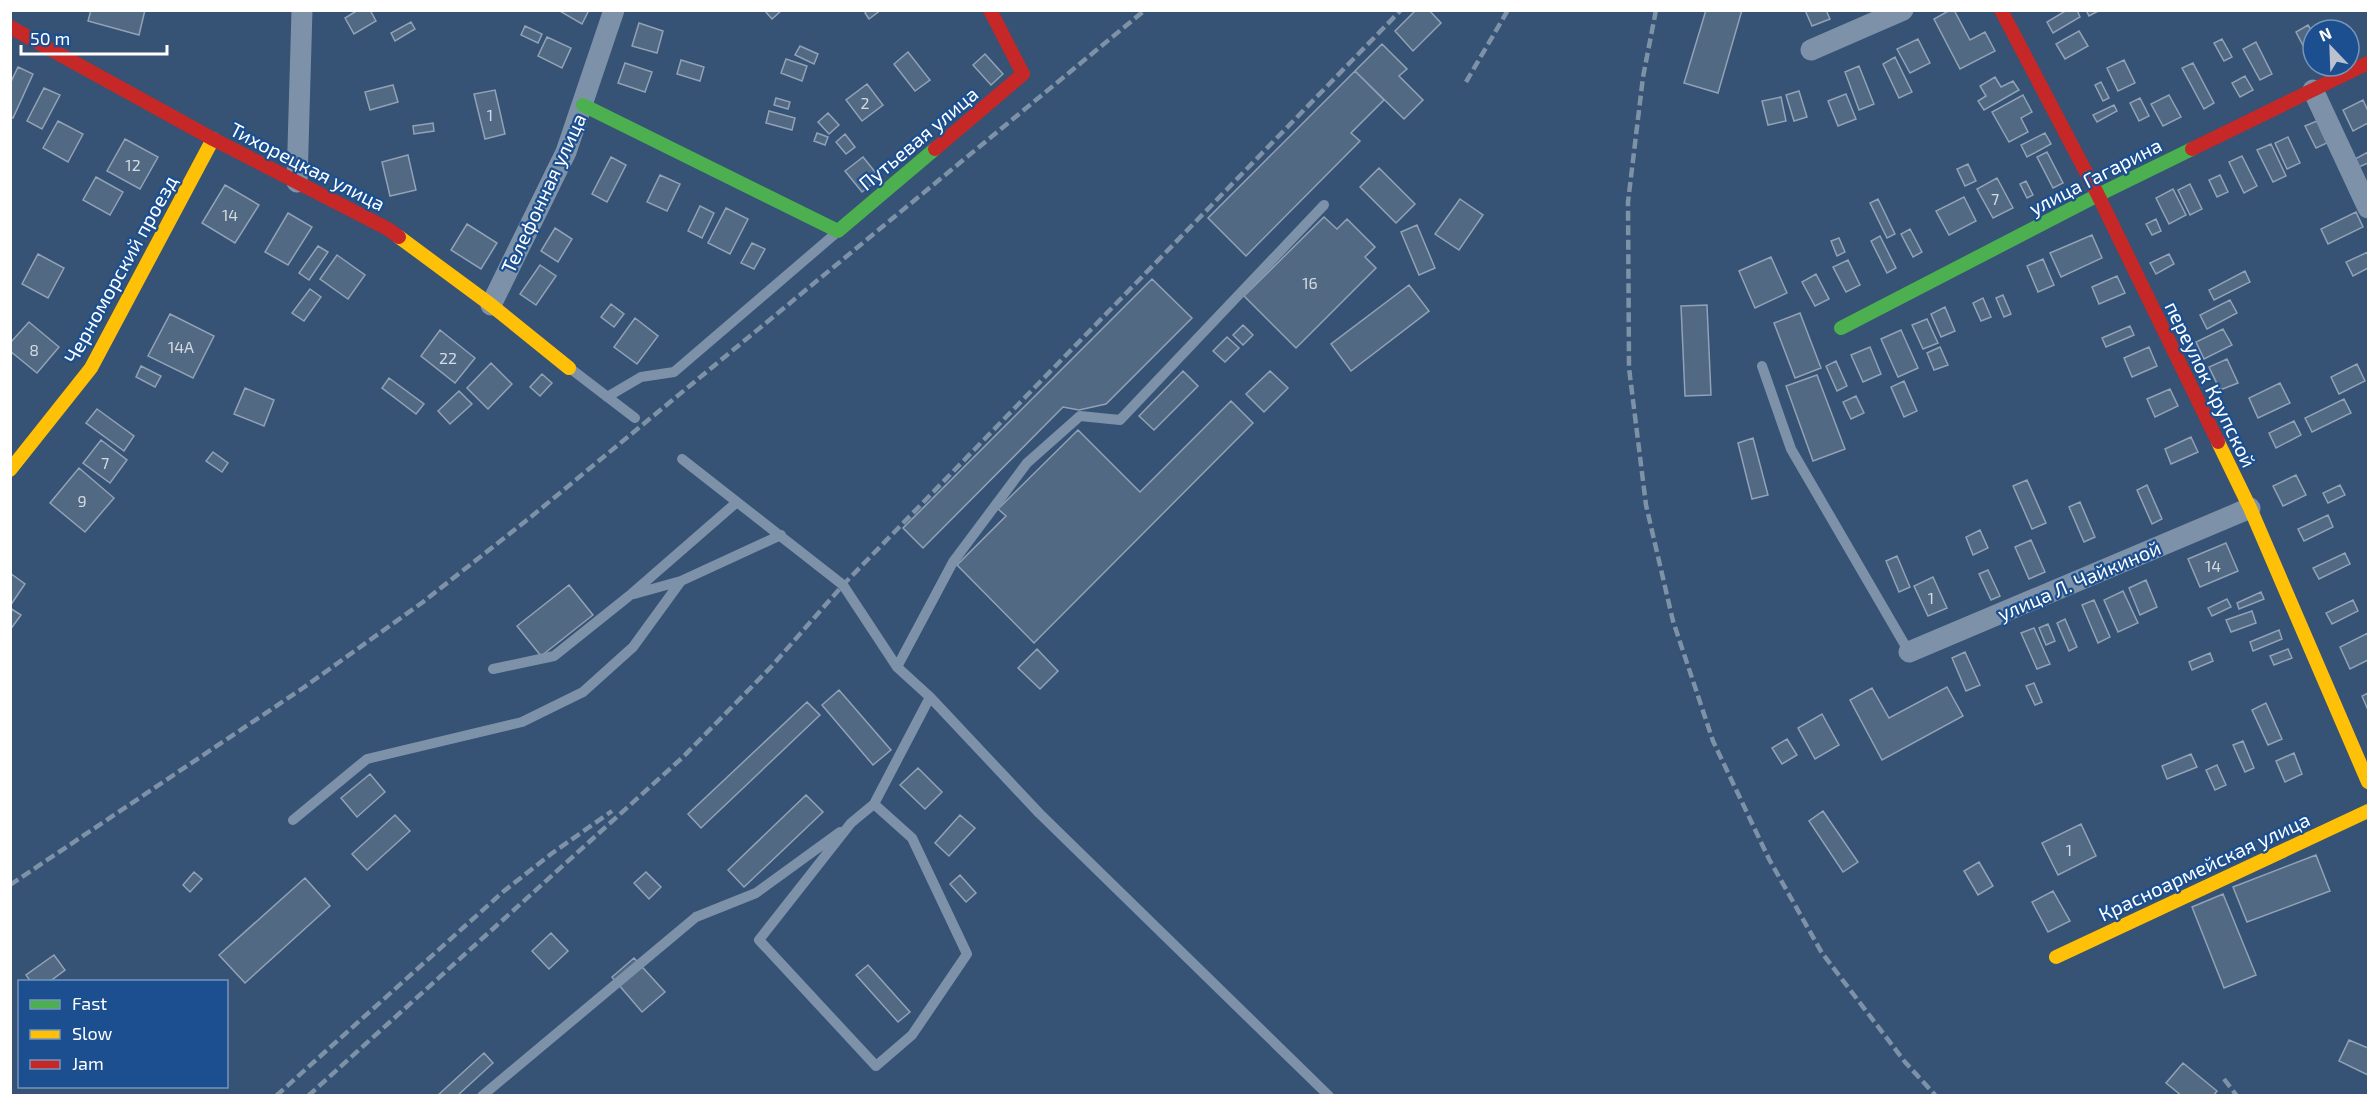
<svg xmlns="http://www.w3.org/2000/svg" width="2379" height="1106" font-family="'Exo 2',sans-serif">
<rect width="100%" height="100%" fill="#365274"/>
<path fill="#526984" stroke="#92a2b6" stroke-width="1.5" d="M 91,10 L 145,10 L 139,35 L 88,21 Z
M 358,10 L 370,10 L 376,21 L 354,34 L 345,18 Z
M 558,10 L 589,10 L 582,24 Z
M 764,10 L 782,10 L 772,19 Z
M 868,10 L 881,10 L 869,19 L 865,13 Z
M 1416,10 L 1429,10 L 1441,23 L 1413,51 L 1395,31 Z
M 1706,10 L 1742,10 L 1718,93 L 1684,83 Z
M 1805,10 L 1826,10 L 1830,19 L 1812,26 Z
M 1950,10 L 1954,10 L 1970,40 L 1985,32 L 1995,51 L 1960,69 L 1934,19 Z
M 2067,10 L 2077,10 L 2080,17 L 2053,33 L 2047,22 Z
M 2086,10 L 2100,10 L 2089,16 Z
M 411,22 L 415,29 L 395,41 L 391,33 Z
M 639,23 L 663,31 L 657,53 L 632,46 Z
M 2308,25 L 2313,33 L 2313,52 L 2308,55 L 2296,32 Z
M 525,26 L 542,34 L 538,43 L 521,35 Z
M 2079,31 L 2088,46 L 2065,59 L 2056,44 Z
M 547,37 L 571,48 L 562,68 L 538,56 Z
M 1918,39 L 1930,63 L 1910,73 L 1897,49 Z
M 2222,39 L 2232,57 L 2224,61 L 2214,43 Z
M 2256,42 L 2272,74 L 2260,80 L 2243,49 Z
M 1382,44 L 1407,69 L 1399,76 L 1423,100 L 1404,119 L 1355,71 Z
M 800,46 L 818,54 L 814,64 L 795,55 Z
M 908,52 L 930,80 L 915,91 L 894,64 Z
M 985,54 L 1003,74 L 991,85 L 973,65 Z
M 1895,57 L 1912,92 L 1899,98 L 1883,64 Z
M 786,59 L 807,66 L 802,81 L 781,73 Z
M 681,60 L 704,67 L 700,81 L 677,74 Z
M 2124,60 L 2135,83 L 2118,91 L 2107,68 Z
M 625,63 L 652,72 L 645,92 L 618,83 Z
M 2193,63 L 2214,103 L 2204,109 L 2182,68 Z
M 1859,66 L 1874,104 L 1859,110 L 1845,72 Z
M 18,67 L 33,74 L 13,118 L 10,117 L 10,84 Z
M 1355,71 L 1384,100 L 1351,133 L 1360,141 L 1246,256 L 1208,218 Z
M 2245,76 L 2253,90 L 2240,97 L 2232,83 Z
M 1995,77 L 2001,87 L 2013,81 L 2019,90 L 1984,110 L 1978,101 L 1986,96 L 1980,86 Z
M 2101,82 L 2109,98 L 2103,101 L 2095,85 Z
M 867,84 L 883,105 L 862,121 L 846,100 Z
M 393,85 L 398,102 L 370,110 L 365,92 Z
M 44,88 L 60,95 L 42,129 L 27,121 Z
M 495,90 L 505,134 L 485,139 L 474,94 Z
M 1799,91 L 1807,117 L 1794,121 L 1786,95 Z
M 1846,94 L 1856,119 L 1838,126 L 1828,101 Z
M 2023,95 L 2032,112 L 2021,118 L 2028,132 L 2009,142 L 1992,112 Z
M 2169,95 L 2181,117 L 2163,126 L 2151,104 Z
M 1781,97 L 1786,121 L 1768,125 L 1762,101 Z
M 776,98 L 790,102 L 788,109 L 774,105 Z
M 2140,98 L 2149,116 L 2139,121 L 2130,103 Z
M 2363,100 L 2368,111 L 2368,123 L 2353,131 L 2343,110 Z
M 2114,105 L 2117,111 L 2097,122 L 2093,115 Z
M 769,111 L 795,118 L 792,130 L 766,123 Z
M 828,113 L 839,125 L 829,134 L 818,122 Z
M 58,121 L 83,134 L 68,162 L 43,148 Z
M 2317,121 L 2327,143 L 2316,148 L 2305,126 Z
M 433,123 L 434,131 L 414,134 L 413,126 Z
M 817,133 L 828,137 L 825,145 L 814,141 Z
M 2045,133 L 2051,144 L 2027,157 L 2021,145 Z
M 845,134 L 855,147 L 846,154 L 836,142 Z
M 2288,137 L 2300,163 L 2287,169 L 2275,143 Z
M 125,139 L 158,157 L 140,189 L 107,171 Z
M 2271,144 L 2286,176 L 2273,182 L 2257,150 Z
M 2047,152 L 2063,183 L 2053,188 L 2037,157 Z
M 2368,152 L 2368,163 L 2359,167 L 2355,159 Z
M 408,155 L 416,190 L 390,196 L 382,162 Z
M 2242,156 L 2257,186 L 2244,193 L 2229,162 Z
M 611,157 L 626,165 L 607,202 L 592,194 Z
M 863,157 L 880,178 L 862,192 L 845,171 Z
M 1968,164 L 1976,181 L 1965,186 L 1957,169 Z
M 1379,168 L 1415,204 L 1396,223 L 1360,187 Z
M 660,175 L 680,184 L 667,211 L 647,202 Z
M 2220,175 L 2228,192 L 2217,197 L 2209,180 Z
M 96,177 L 123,192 L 110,215 L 83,200 Z
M 1997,178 L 2013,208 L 1993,218 L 1977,189 Z
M 2026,181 L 2033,195 L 2027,198 L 2020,184 Z
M 2190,184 L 2202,209 L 2190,215 L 2178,190 Z
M 225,185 L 259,205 L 235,243 L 202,223 Z
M 2173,189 L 2186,215 L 2169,224 L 2156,198 Z
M 1964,197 L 1976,221 L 1949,235 L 1936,211 Z
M 1460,199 L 1483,215 L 1459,250 L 1435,234 Z
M 1878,199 L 1895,234 L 1887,238 L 1870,203 Z
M 700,206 L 714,213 L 702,238 L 688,231 Z
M 726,208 L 748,219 L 730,254 L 708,243 Z
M 2356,212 L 2363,227 L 2328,244 L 2321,229 Z
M 288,213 L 312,227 L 288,265 L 265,252 Z
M 1324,217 L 1337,229 L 1347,219 L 1375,247 L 1365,257 L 1376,268 L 1296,348 L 1244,296 Z
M 2156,219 L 2161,231 L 2152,235 L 2146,224 Z
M 467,224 L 497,243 L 481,269 L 451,250 Z
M 1417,225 L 1435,268 L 1419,275 L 1401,232 Z
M 555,228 L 572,239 L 558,262 L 541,251 Z
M 1910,229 L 1922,252 L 1913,257 L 1901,234 Z
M 2092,235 L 2102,258 L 2061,277 L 2050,253 Z
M 1880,236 L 1896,268 L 1887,273 L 1871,241 Z
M 1839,238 L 1845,252 L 1837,256 L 1831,241 Z
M 752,243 L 765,249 L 754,269 L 741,263 Z
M 318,246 L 328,252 L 309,280 L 299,273 Z
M 2368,252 L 2368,268 L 2353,276 L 2346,262 Z
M 38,254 L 64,268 L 48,298 L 22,284 Z
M 2169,254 L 2174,264 L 2156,274 L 2150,263 Z
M 337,255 L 365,275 L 348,299 L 320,279 Z
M 1771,257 L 1787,293 L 1755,308 L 1739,271 Z
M 2043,259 L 2054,285 L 2038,292 L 2027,266 Z
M 1848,260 L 1860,285 L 1846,292 L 1833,267 Z
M 540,265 L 556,276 L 536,305 L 520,294 Z
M 2245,271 L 2250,282 L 2214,300 L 2209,290 Z
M 1816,274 L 1829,299 L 1815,306 L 1802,282 Z
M 2117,276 L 2125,293 L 2099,304 L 2092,287 Z
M 1152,279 L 1192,318 L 1106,404 L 1079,410 L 1063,407 L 923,548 L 903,528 Z
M 1409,285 L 1429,311 L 1351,371 L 1331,344 Z
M 310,289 L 321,297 L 304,321 L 292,313 Z
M 2003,295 L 2011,314 L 2004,317 L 1996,298 Z
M 1983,298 L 1991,317 L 1981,321 L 1973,303 Z
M 2230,300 L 2237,313 L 2207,329 L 2200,315 Z
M 611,304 L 624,314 L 614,327 L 601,317 Z
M 1707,305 L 1711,395 L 1685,396 L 1681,306 Z
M 1945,307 L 1955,331 L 1941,337 L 1931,314 Z
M 1800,313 L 1821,368 L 1795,378 L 1774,323 Z
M 170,314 L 214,336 L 193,378 L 148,356 Z
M 635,318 L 658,336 L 637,364 L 614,347 Z
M 1927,319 L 1938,343 L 1923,349 L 1912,325 Z
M 29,322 L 59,347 L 37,373 L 10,351 L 10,343 Z
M 1243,325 L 1253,335 L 1243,345 L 1233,335 Z
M 2130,326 L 2134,335 L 2106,347 L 2102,338 Z
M 2223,329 L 2232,345 L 2204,359 L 2196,342 Z
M 440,330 L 475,358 L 455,383 L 421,356 Z
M 1901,330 L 1918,368 L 1898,377 L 1881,339 Z
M 1227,337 L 1239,348 L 1225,362 L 1213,351 Z
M 1870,347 L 1881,374 L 1863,382 L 1851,355 Z
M 1940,347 L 1948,365 L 1934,370 L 1927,353 Z
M 2149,347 L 2157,366 L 2132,377 L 2124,358 Z
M 2227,359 L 2238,383 L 2220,390 L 2209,367 Z
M 1836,361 L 1847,386 L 1837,391 L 1826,366 Z
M 491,363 L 512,384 L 488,409 L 467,388 Z
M 2357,364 L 2365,381 L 2339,394 L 2331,377 Z
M 141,366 L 161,376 L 155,387 L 136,377 Z
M 1183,371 L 1198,386 L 1154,430 L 1139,416 Z
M 1270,371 L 1288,388 L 1264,412 L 1246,394 Z
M 542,374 L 552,383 L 540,396 L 530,387 Z
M 1817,375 L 1845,449 L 1813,461 L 1786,386 Z
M 389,378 L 424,404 L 416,414 L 382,388 Z
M 1904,381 L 1917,411 L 1904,417 L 1891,387 Z
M 2280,383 L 2290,403 L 2258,418 L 2249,398 Z
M 245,388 L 274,400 L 264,426 L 234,414 Z
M 2170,389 L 2178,406 L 2155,417 L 2147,399 Z
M 459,391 L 472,404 L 450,424 L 438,411 Z
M 1856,396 L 1864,413 L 1851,419 L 1843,402 Z
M 2344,399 L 2351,413 L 2312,432 L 2305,418 Z
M 1231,401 L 1253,423 L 1034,643 L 957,565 L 1006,516 L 998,509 L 1078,430 L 1140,492 Z
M 97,409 L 134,436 L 124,451 L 86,423 Z
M 2294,421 L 2301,435 L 2276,448 L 2269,433 Z
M 2191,437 L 2198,452 L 2171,464 L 2165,449 Z
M 1753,438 L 1768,495 L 1752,499 L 1738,443 Z
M 101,440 L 127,460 L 110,483 L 83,463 Z
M 213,452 L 228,463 L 222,472 L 206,461 Z
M 79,468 L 114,498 L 85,532 L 50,503 Z
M 2296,475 L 2306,495 L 2283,506 L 2273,486 Z
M 2027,480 L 2046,523 L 2032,529 L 2013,486 Z
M 2147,485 L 2162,519 L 2152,524 L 2137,490 Z
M 2340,485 L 2345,495 L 2328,503 L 2323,493 Z
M 2080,502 L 2095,537 L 2084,542 L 2069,507 Z
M 2328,515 L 2333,527 L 2304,541 L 2298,529 Z
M 1980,530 L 1988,548 L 1973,555 L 1966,537 Z
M 2031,540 L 2045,572 L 2029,579 L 2015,547 Z
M 2226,543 L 2238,571 L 2200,587 L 2188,559 Z
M 2345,553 L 2350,564 L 2319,579 L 2313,568 Z
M 1897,556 L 1910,587 L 1899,592 L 1886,561 Z
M 1988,570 L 2000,596 L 1991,600 L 1979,574 Z
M 10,573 L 25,584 L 10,606 Z
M 1933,577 L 1947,608 L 1928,616 L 1914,586 Z
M 2146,580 L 2157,607 L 2140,615 L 2129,588 Z
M 569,585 L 593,615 L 541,656 L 517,626 Z
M 2123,591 L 2138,623 L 2118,632 L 2104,600 Z
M 2261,592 L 2264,599 L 2239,609 L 2237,603 Z
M 2227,599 L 2231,607 L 2212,616 L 2208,608 Z
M 2094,600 L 2110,637 L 2098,643 L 2082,605 Z
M 2353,600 L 2358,611 L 2332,624 L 2326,613 Z
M 10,608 L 21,615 L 10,630 Z
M 2252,611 L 2256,623 L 2231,632 L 2226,620 Z
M 2065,619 L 2077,647 L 2069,651 L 2057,623 Z
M 2048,624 L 2055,641 L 2046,645 L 2039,628 Z
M 2034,628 L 2050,664 L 2037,669 L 2021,633 Z
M 2279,630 L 2282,639 L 2253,651 L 2250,642 Z
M 2368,633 L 2368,660 L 2350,669 L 2340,647 Z
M 1037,649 L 1058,671 L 1040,689 L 1018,668 Z
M 2288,649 L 2292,658 L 2274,665 L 2270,656 Z
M 1965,652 L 1980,685 L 1966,691 L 1952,658 Z
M 2210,653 L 2213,661 L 2192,670 L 2189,662 Z
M 2034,683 L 2042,702 L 2035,705 L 2026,686 Z
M 1947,687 L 1963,716 L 1882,760 L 1850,700 L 1872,688 L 1889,718 Z
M 839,690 L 891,750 L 873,765 L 822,705 Z
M 2368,693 L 2368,710 L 2362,696 Z
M 807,702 L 820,715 L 701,828 L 688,814 Z
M 2266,703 L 2282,739 L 2268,745 L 2252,710 Z
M 1822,714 L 1839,745 L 1815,759 L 1798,728 Z
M 1787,739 L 1797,755 L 1782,764 L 1772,748 Z
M 2243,741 L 2254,768 L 2245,772 L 2233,745 Z
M 2294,753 L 2302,774 L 2285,782 L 2276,761 Z
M 2191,754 L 2197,767 L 2167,779 L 2162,766 Z
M 2217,765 L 2226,785 L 2215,790 L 2206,770 Z
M 918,768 L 942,792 L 925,809 L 900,785 Z
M 370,774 L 385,792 L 357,817 L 341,798 Z
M 806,795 L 823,812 L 744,887 L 728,870 Z
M 1823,811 L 1858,862 L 1843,872 L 1809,821 Z
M 395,815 L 410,831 L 367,870 L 352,854 Z
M 960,815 L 975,828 L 949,856 L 935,843 Z
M 2081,824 L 2096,856 L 2058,875 L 2042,843 Z
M 2316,855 L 2330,891 L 2247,922 L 2233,887 Z
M 1979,862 L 1993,886 L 1978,895 L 1964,871 Z
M 194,872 L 202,879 L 190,892 L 183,885 Z
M 646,872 L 661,887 L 649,899 L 634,883 Z
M 960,875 L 976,893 L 966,902 L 950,884 Z
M 305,878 L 330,906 L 245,983 L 219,955 Z
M 2053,891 L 2070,921 L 2048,932 L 2032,902 Z
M 2223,894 L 2256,975 L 2224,988 L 2192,907 Z
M 551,933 L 568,951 L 549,969 L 532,951 Z
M 54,955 L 65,970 L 49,982 L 31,982 L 26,975 Z
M 634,958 L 665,992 L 642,1012 L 612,977 Z
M 868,965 L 910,1012 L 898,1022 L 856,975 Z
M 2349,1040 L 2368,1048 L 2368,1075 L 2339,1061 Z
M 484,1053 L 493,1063 L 457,1096 L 437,1096 Z
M 2183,1063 L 2217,1091 L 2213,1096 L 2182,1096 L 2166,1083 Z"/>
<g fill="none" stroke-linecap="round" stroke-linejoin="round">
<path stroke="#7d92a8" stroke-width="10" d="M 1762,366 L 1791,449 L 1909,652
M 571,369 L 635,418
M 607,397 L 641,377 L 674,372 L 835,234
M 682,459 L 843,585 L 897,667 L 930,697 L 1039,813 L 1329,1096
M 634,594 L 681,581 L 781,535
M 897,667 L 953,562 L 1027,463 L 1080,416 L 1120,420 L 1324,205
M 493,669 L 554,656 L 629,596 L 737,502
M 874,804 L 912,838 L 967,954 L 912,1035 L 876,1066 L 759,940 L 851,823 L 874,804 L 930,697
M 293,820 L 367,759 L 522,722 L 583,692 L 633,647 L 681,581
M 482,1096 L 696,917 L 756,893 L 840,832"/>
<path stroke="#7d92a8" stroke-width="21" d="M 1811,50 L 1903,10
M 2313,90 L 2368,208
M 297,182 L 302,10
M 491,305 L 566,152 L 614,10
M 1909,652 L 2250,508"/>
<path stroke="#4caf50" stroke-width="14" d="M 583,105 L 838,231 L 935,149
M 1841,328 L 2098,195 L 2192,149"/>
<path stroke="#ffc107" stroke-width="14" d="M 399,237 L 491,305 L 569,368
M 2218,442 L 2250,508 L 2368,782
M 10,470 L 91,368 L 213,139
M 2056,957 L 2368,811"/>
<path stroke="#c62828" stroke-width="14" d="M 2001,10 L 2098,195 L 2218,442
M 10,27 L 213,139 L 388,229 L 399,237
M 935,149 L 1023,74 L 990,10
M 2192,149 L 2368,63"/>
<path stroke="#7e92a7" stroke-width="4.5" stroke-dasharray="10 4.5" stroke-linecap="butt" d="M 1656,10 L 1643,77 L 1628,202 L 1629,368 L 1646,505 L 1673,621 L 1713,741 L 1769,859 L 1822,953 L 1905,1062 L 1936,1096
M 1466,82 L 1508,10
M 10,885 L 303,688 L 423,602 L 532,516 L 1145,10
M 2224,1079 L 2237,1096
M 276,1096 L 504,891 L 551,854 L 612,811
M 308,1096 L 682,758 L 771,667 L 843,585 L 1401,10"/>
</g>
<g text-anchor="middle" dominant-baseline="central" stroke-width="4.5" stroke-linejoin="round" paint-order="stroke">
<g font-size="16" fill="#d4dae0">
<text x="865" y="102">2</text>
<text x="490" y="114">1</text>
<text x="133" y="164">12</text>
<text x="1995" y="198">7</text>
<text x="230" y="214">14</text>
<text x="1310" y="282">16</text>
<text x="181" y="346">14А</text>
<text x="34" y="349">8</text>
<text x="448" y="357">22</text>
<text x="105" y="462">7</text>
<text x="82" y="500">9</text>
<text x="2213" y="565">14</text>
<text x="1931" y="597">1</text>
<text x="2069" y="849">1</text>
</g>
<g font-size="20" fill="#fff" stroke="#1b4f8f">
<text transform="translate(918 138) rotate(-40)">Путьевая улица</text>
<text transform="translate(308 166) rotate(27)">Тихорецкая улица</text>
<text transform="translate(2095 176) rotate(-27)">улица Гагарина</text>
<text transform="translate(543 193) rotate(-65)">Телефонная улица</text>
<text transform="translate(120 269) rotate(-61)">Черноморский проезд</text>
<text transform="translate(2211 384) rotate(64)">переулок Крупской</text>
<text transform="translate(2079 580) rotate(-23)">улица Л. Чайкиной</text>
<text transform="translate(2204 866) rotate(-25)">Красноармейская улица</text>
</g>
</g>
<rect width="2379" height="1106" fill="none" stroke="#ffffff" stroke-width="24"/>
<rect x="18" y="980" width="210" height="108" fill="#1b4f8f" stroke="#7695bc" stroke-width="1.5"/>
<rect x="30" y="1000" width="30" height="9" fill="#4caf50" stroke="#7695bc" stroke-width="1.5"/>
<text x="72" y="1010" font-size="18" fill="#ffffff">Fast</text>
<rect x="30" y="1030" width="30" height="9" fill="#ffc107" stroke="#7695bc" stroke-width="1.5"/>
<text x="72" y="1040" font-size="18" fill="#ffffff">Slow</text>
<rect x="30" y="1060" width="30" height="9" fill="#c62828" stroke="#7695bc" stroke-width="1.5"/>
<text x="72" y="1070" font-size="18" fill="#ffffff">Jam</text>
<g transform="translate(2331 48) rotate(337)"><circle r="28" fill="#1b4f8f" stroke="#7695bc" stroke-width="1.5"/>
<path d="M0-4.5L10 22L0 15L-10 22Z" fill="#b9c2ce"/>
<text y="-9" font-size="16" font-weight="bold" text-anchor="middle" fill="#ffffff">N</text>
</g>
<path d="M21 45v9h146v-9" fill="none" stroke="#ffffff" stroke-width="3"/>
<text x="30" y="45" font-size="18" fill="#ffffff" stroke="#1b4f8f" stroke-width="4.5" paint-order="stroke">50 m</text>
</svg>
